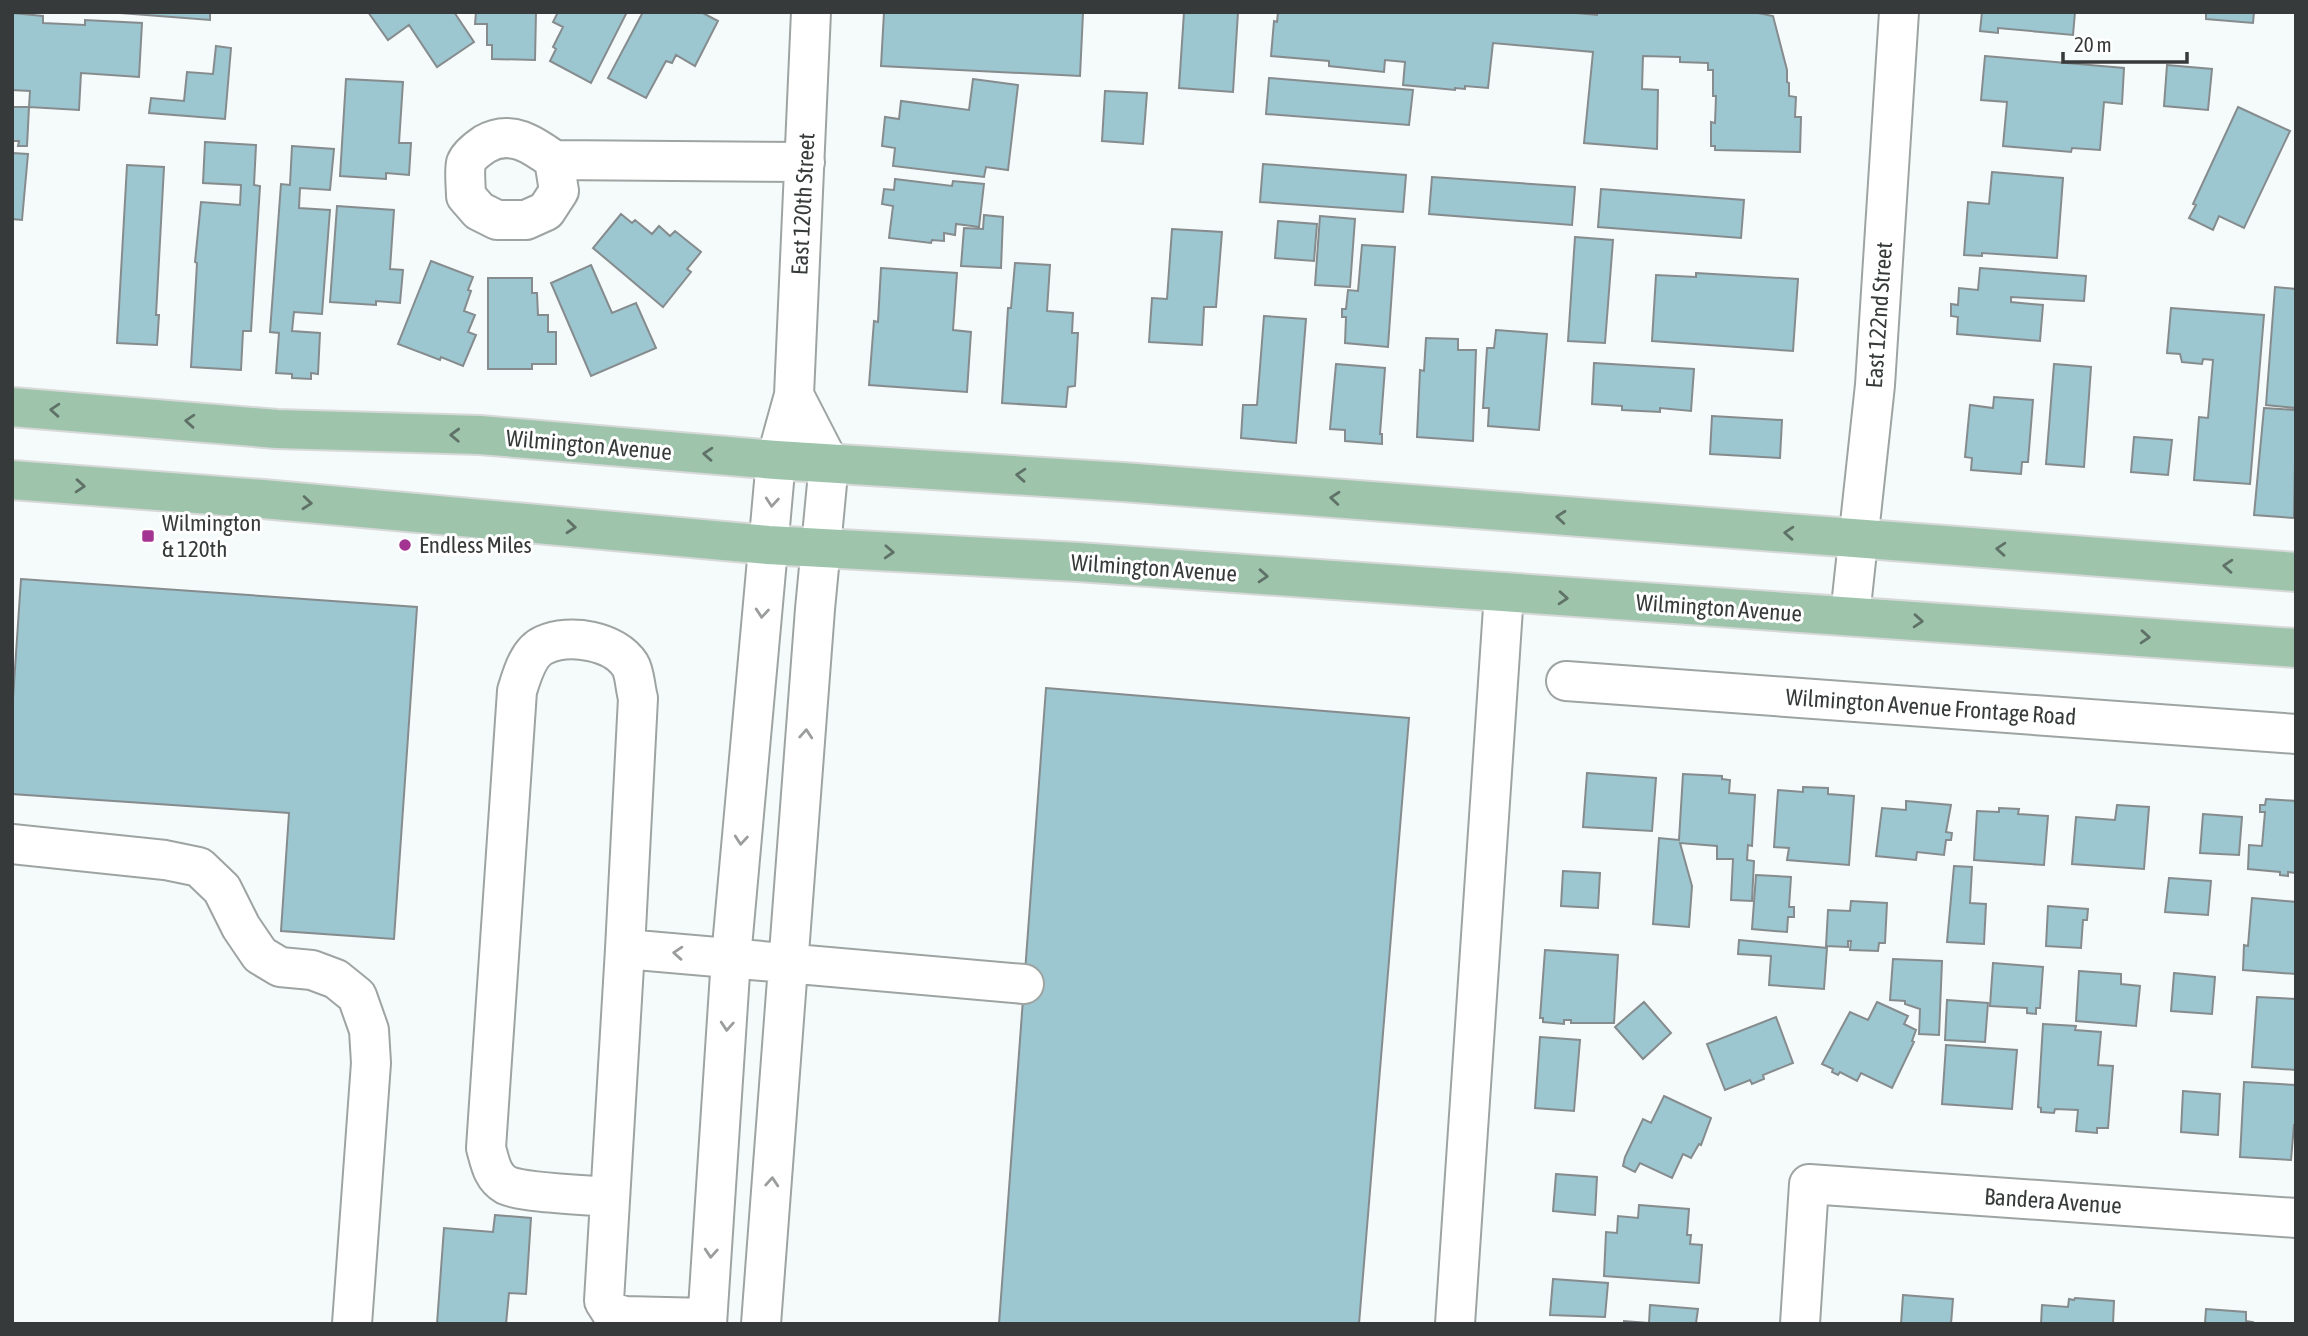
<svg xmlns="http://www.w3.org/2000/svg" width="2308" height="1336" font-family="'Asap Condensed',sans-serif">
<rect width="100%" height="100%" fill="#f4fbfa"/>
<path fill="#9cc6d0" stroke="#868c8e" stroke-width="2" d="M 107,12 L 210,12 L 210,20 Z
M 368,12 L 454,12 L 474,42 L 437,67 L 409,25 L 388,40 Z
M 476,12 L 536,12 L 535,60 L 492,59 L 492,45 L 487,45 L 487,24 L 475,24 Z
M 558,12 L 627,12 L 591,83 L 550,61 L 556,49 L 553,47 L 563,27 L 553,22 Z
M 643,12 L 701,12 L 718,21 L 695,66 L 676,55 L 672,63 L 666,61 L 646,98 L 608,78 Z
M 884,12 L 1083,13 L 1080,76 L 881,66 Z
M 1184,12 L 1238,12 L 1233,92 L 1179,88 Z
M 1278,12 L 1565,12 L 1597,15 L 1597,12 L 1753,12 L 1773,16 L 1787,70 L 1787,82 L 1789,83 L 1789,96 L 1796,97 L 1795,117 L 1801,117 L 1800,152 L 1715,150 L 1715,146 L 1711,146 L 1711,122 L 1715,123 L 1716,96 L 1713,96 L 1713,70 L 1708,70 L 1708,63 L 1680,62 L 1680,57 L 1643,56 L 1642,89 L 1658,90 L 1657,149 L 1584,143 L 1593,52 L 1493,43 L 1488,88 L 1465,86 L 1465,89 L 1455,88 L 1455,90 L 1403,85 L 1405,62 L 1385,60 L 1384,72 L 1329,66 L 1329,61 L 1271,56 L 1274,21 L 1277,22 Z
M 1982,12 L 2075,12 L 2073,35 L 1998,28 L 1998,33 L 1980,31 Z
M 2206,12 L 2254,12 L 2253,23 L 2206,19 Z
M 12,13 L 43,16 L 43,23 L 85,25 L 85,20 L 142,23 L 139,77 L 81,73 L 79,110 L 29,107 L 27,146 L 18,146 L 19,141 L 12,141 L 12,107 L 29,107 L 30,91 L 12,90 Z
M 216,46 L 231,48 L 225,119 L 149,113 L 151,98 L 184,101 L 187,72 L 213,74 Z
M 1985,56 L 2124,68 L 2122,104 L 2104,102 L 2100,150 L 2072,148 L 2071,152 L 2003,146 L 2007,102 L 1981,100 Z
M 2167,65 L 2212,69 L 2208,110 L 2164,106 Z
M 1269,78 L 1413,90 L 1409,125 L 1266,114 Z
M 346,79 L 403,82 L 399,143 L 411,143 L 409,175 L 386,173 L 386,179 L 340,176 Z
M 973,79 L 1018,85 L 1008,170 L 986,167 L 984,177 L 893,166 L 895,148 L 882,146 L 885,117 L 899,119 L 901,101 L 969,110 Z
M 1105,91 L 1147,93 L 1143,144 L 1102,141 Z
M 2238,107 L 2290,131 L 2244,228 L 2219,216 L 2213,230 L 2189,218 L 2196,205 L 2193,204 Z
M 205,142 L 256,145 L 254,185 L 260,186 L 251,331 L 243,331 L 241,370 L 191,367 L 197,263 L 195,262 L 201,202 L 240,205 L 241,185 L 203,183 Z
M 292,146 L 334,149 L 330,190 L 300,188 L 299,208 L 330,210 L 322,314 L 294,312 L 292,331 L 320,333 L 318,374 L 311,373 L 311,379 L 292,378 L 292,374 L 276,373 L 279,333 L 270,332 L 281,184 L 290,185 Z
M 12,153 L 28,154 L 22,220 L 12,219 Z
M 1263,164 L 1406,175 L 1403,212 L 1260,202 Z
M 127,165 L 164,167 L 156,315 L 159,315 L 157,345 L 117,343 Z
M 1992,172 L 2063,178 L 2057,258 L 1982,253 L 1982,256 L 1964,255 L 1968,202 L 1989,204 Z
M 1432,177 L 1575,187 L 1572,225 L 1429,214 Z
M 895,179 L 952,186 L 953,181 L 984,184 L 979,227 L 956,224 L 955,235 L 944,233 L 944,241 L 932,240 L 931,243 L 889,238 L 893,206 L 882,204 L 884,189 L 894,190 Z
M 1601,189 L 1744,200 L 1741,238 L 1598,227 Z
M 337,206 L 394,210 L 390,269 L 403,270 L 400,303 L 376,301 L 376,305 L 330,302 Z
M 621,214 L 632,223 L 635,220 L 652,234 L 659,226 L 670,236 L 675,231 L 701,252 L 687,269 L 691,272 L 663,307 L 593,248 Z
M 984,215 L 1003,217 L 1001,268 L 961,266 L 964,228 L 983,229 Z
M 1320,216 L 1355,219 L 1350,287 L 1315,285 Z
M 1278,221 L 1317,224 L 1314,261 L 1275,258 Z
M 1172,229 L 1222,232 L 1216,307 L 1204,307 L 1202,345 L 1149,342 L 1152,298 L 1167,299 Z
M 1575,237 L 1613,240 L 1605,343 L 1568,341 Z
M 1362,245 L 1395,247 L 1388,347 L 1345,343 L 1346,317 L 1342,317 L 1342,309 L 1346,309 L 1348,290 L 1358,291 Z
M 431,261 L 473,277 L 468,290 L 471,291 L 464,311 L 475,315 L 468,332 L 476,335 L 463,366 L 441,357 L 440,360 L 398,344 Z
M 1015,263 L 1050,265 L 1047,311 L 1073,313 L 1072,333 L 1078,333 L 1075,386 L 1068,387 L 1066,407 L 1002,403 L 1008,308 L 1011,308 Z
M 591,265 L 612,313 L 636,303 L 656,348 L 591,376 L 551,283 Z
M 881,268 L 957,273 L 953,330 L 971,332 L 967,392 L 869,385 L 874,321 L 878,322 Z
M 1980,268 L 2086,276 L 2084,301 L 2011,297 L 2011,302 L 2043,305 L 2040,341 L 1957,334 L 1958,317 L 1951,316 L 1951,304 L 1958,305 L 1959,288 L 1978,290 Z
M 1696,273 L 1798,279 L 1793,351 L 1652,341 L 1656,275 L 1696,277 Z
M 488,278 L 532,278 L 532,293 L 537,293 L 538,315 L 548,315 L 548,332 L 556,332 L 556,364 L 532,364 L 532,369 L 488,369 Z
M 2275,287 L 2296,289 L 2296,408 L 2266,405 Z
M 2171,308 L 2264,315 L 2250,484 L 2194,480 L 2199,417 L 2208,418 L 2213,360 L 2203,359 L 2202,364 L 2182,362 L 2180,354 L 2167,353 Z
M 1264,316 L 1306,319 L 1296,443 L 1241,438 L 1243,405 L 1257,405 Z
M 1496,330 L 1547,334 L 1539,430 L 1488,426 L 1489,408 L 1483,408 L 1487,348 L 1494,348 Z
M 1426,338 L 1458,339 L 1458,350 L 1476,350 L 1473,441 L 1417,437 L 1420,370 L 1424,371 Z
M 1594,363 L 1694,369 L 1691,411 L 1660,408 L 1660,412 L 1622,410 L 1622,406 L 1592,404 Z
M 1336,364 L 1385,368 L 1380,434 L 1382,434 L 1382,444 L 1345,441 L 1345,430 L 1330,429 Z
M 2054,364 L 2091,367 L 2084,467 L 2046,464 Z
M 1994,397 L 2033,400 L 2028,462 L 2022,462 L 2021,474 L 1971,470 L 1972,458 L 1965,457 L 1970,405 L 1993,408 Z
M 2264,408 L 2296,410 L 2294,518 L 2254,515 Z
M 1712,416 L 1782,420 L 1780,458 L 1710,454 Z
M 2134,437 L 2172,440 L 2168,475 L 2131,472 Z
M 21,579 L 417,607 L 394,939 L 281,931 L 289,813 L 12,794 L 12,713 Z
M 1046,688 L 1409,718 L 1359,1324 L 999,1324 Z
M 1587,773 L 1656,778 L 1652,831 L 1583,827 Z
M 1683,774 L 1722,776 L 1722,779 L 1730,780 L 1729,793 L 1755,795 L 1752,846 L 1748,845 L 1747,860 L 1754,861 L 1752,901 L 1731,900 L 1733,859 L 1717,859 L 1717,846 L 1680,843 L 1692,886 L 1689,927 L 1653,924 L 1659,838 L 1679,840 Z
M 1803,787 L 1828,788 L 1828,794 L 1854,796 L 1849,865 L 1787,860 L 1789,848 L 1774,847 L 1778,790 L 1803,792 Z
M 2266,799 L 2296,801 L 2296,873 L 2288,872 L 2288,876 L 2280,875 L 2280,872 L 2248,869 L 2249,845 L 2262,846 L 2265,812 L 2260,812 L 2260,805 L 2265,805 Z
M 1906,801 L 1951,805 L 1946,832 L 1952,833 L 1951,840 L 1946,840 L 1944,855 L 1917,852 L 1916,860 L 1876,856 L 1882,808 L 1906,810 Z
M 2117,805 L 2149,807 L 2144,869 L 2072,864 L 2076,817 L 2115,820 Z
M 1999,808 L 2019,809 L 2018,814 L 2048,816 L 2044,865 L 1974,860 L 1977,811 L 1999,812 Z
M 2203,814 L 2242,817 L 2239,855 L 2200,853 Z
M 1954,866 L 1972,867 L 1970,903 L 1986,904 L 1984,944 L 1947,942 Z
M 1563,871 L 1600,873 L 1598,908 L 1561,906 Z
M 1756,875 L 1791,877 L 1789,907 L 1794,907 L 1794,917 L 1788,917 L 1787,932 L 1752,929 Z
M 2169,878 L 2211,881 L 2208,915 L 2165,912 Z
M 2252,898 L 2296,902 L 2296,974 L 2243,970 L 2244,945 L 2248,946 Z
M 1851,901 L 1887,903 L 1885,943 L 1879,943 L 1878,951 L 1850,950 L 1851,941 L 1848,941 L 1848,947 L 1826,946 L 1828,910 L 1850,911 Z
M 2048,906 L 2088,909 L 2087,920 L 2083,920 L 2081,948 L 2046,946 Z
M 1739,940 L 1827,948 L 1824,989 L 1769,985 L 1771,956 L 1738,954 Z
M 1545,950 L 1618,955 L 1614,1023 L 1571,1023 L 1571,1020 L 1564,1020 L 1564,1024 L 1543,1022 L 1543,1018 L 1540,1018 Z
M 1893,959 L 1942,961 L 1939,1035 L 1919,1034 L 1920,1009 L 1905,1004 L 1905,1001 L 1890,1000 Z
M 1993,963 L 2043,967 L 2040,1008 L 2036,1008 L 2036,1014 L 2027,1013 L 2027,1008 L 1990,1006 Z
M 2079,971 L 2121,974 L 2121,984 L 2140,986 L 2136,1026 L 2076,1021 Z
M 2174,973 L 2215,977 L 2212,1014 L 2171,1011 Z
M 2257,997 L 2296,999 L 2296,1070 L 2252,1067 Z
M 1947,1000 L 1988,1003 L 1985,1042 L 1945,1040 Z
M 1644,1002 L 1671,1033 L 1643,1059 L 1615,1027 Z
M 1877,1002 L 1908,1016 L 1904,1024 L 1916,1030 L 1912,1041 L 1914,1042 L 1892,1088 L 1861,1073 L 1857,1081 L 1840,1072 L 1838,1075 L 1832,1072 L 1833,1069 L 1822,1064 L 1850,1012 L 1868,1020 Z
M 1776,1017 L 1793,1063 L 1763,1075 L 1764,1079 L 1752,1084 L 1750,1080 L 1725,1090 L 1707,1044 Z
M 2043,1024 L 2076,1026 L 2075,1030 L 2101,1032 L 2098,1065 L 2113,1066 L 2108,1128 L 2097,1128 L 2097,1133 L 2076,1131 L 2078,1110 L 2055,1109 L 2054,1113 L 2041,1112 L 2041,1108 L 2038,1107 Z
M 1540,1037 L 1580,1040 L 1574,1111 L 1535,1108 Z
M 1946,1045 L 2017,1050 L 2012,1109 L 1942,1104 Z
M 2244,1082 L 2296,1085 L 2296,1125 L 2294,1125 L 2291,1160 L 2240,1157 Z
M 2183,1091 L 2220,1094 L 2218,1135 L 2181,1132 Z
M 1664,1096 L 1711,1118 L 1701,1145 L 1699,1144 L 1691,1158 L 1683,1154 L 1672,1178 L 1640,1163 L 1635,1172 L 1623,1166 L 1625,1157 L 1643,1119 L 1651,1123 Z
M 1556,1174 L 1597,1177 L 1595,1215 L 1553,1211 Z
M 1639,1205 L 1689,1209 L 1687,1235 L 1691,1235 L 1690,1244 L 1702,1245 L 1699,1283 L 1604,1276 L 1606,1232 L 1617,1233 L 1618,1216 L 1638,1218 Z
M 495,1215 L 531,1218 L 526,1294 L 509,1293 L 506,1324 L 437,1324 L 444,1228 L 493,1232 Z
M 1553,1279 L 1608,1283 L 1605,1317 L 1550,1315 Z
M 1903,1295 L 1953,1299 L 1951,1324 L 1901,1324 Z
M 2075,1298 L 2114,1301 L 2113,1324 L 2041,1324 L 2042,1305 L 2068,1307 L 2069,1299 L 2074,1300 Z
M 1650,1305 L 1698,1309 L 1696,1323 L 1702,1324 L 1624,1324 L 1624,1321 L 1649,1323 Z
M 2206,1309 L 2246,1312 L 2246,1321 L 2253,1322 L 2253,1324 L 2190,1324 L 2205,1323 Z"/>
<g fill="none" stroke-linecap="round" stroke-linejoin="round">
<defs>
<path id="minor" d="M 554,160 L 559,191 L 546,211 L 526,220 L 497,220 L 479,211 L 466,196 C 466,187 464,172 466,163 C 469,155 479,148 485,144 C 511,129 533,145 554,160 L 805,162
M 1850,616 L 1875,385 L 1899,12
M 1566,681 L 2296,734
M 12,844 L 165,860 L 199,867 L 222,889 L 241,927 L 260,955 L 280,967 L 312,970 L 336,979 L 357,996 L 369,1030 L 371,1063 L 352,1324
M 625,949 L 1024,984
M 609,1197 C 587,1195 523,1193 506,1185 C 492,1177 490,1162 486,1148 L 517,691 C 522,675 528,652 544,645 C 570,633 615,641 630,665 C 635,673 635,688 638,698 L 625,949 L 604,1301 L 611,1312 L 625,1316 L 707,1318
M 707,1324 L 731,958 L 776,460 L 794,395 L 811,12
M 761,1324 L 815,609 L 829,463 L 794,395
M 1455,1324 L 1504,593
M 1800,1324 L 1809,1184 L 2296,1218"/>
<path id="major" d="M 12,407 L 277,429 L 480,435 L 776,460 L 1123,482 L 2296,572
M 12,480 L 263,499 L 768,545 L 1078,562 L 2296,648"/>
</defs>
<use href="#minor" stroke="#9da4a2" stroke-width="42"/>
<use href="#major" stroke="#d7d8d8" stroke-width="42"/>
<use href="#minor" stroke="#fff" stroke-width="38"/>
<use href="#major" stroke="#9ec5ac" stroke-width="38"/>
</g>
<defs><path id="oneway-chevron" d="M-2-3.5L2.5 0L-2 3.5" fill="none" stroke-width="1.6" stroke-linecap="round" stroke-linejoin="round" transform="scale(1.75)"/></defs>
<g stroke="#607268">
<use href="#oneway-chevron" transform="translate(55 410) rotate(-176)"/>
<use href="#oneway-chevron" transform="translate(190 421) rotate(-176)"/>
<use href="#oneway-chevron" transform="translate(455 435) rotate(-178)"/>
<use href="#oneway-chevron" transform="translate(708 454) rotate(-176)"/>
<use href="#oneway-chevron" transform="translate(1021 475) rotate(-176)"/>
<use href="#oneway-chevron" transform="translate(80 486) rotate(4)"/>
<use href="#oneway-chevron" transform="translate(1335 498) rotate(-175)"/>
<use href="#oneway-chevron" transform="translate(307 503) rotate(5)"/>
<use href="#oneway-chevron" transform="translate(1561 517) rotate(-175)"/>
<use href="#oneway-chevron" transform="translate(571 527) rotate(5)"/>
<use href="#oneway-chevron" transform="translate(1789 533) rotate(-176)"/>
<use href="#oneway-chevron" transform="translate(2001 549) rotate(-176)"/>
<use href="#oneway-chevron" transform="translate(889 552) rotate(3)"/>
<use href="#oneway-chevron" transform="translate(2228 566) rotate(-176)"/>
<use href="#oneway-chevron" transform="translate(1263 576) rotate(4)"/>
<use href="#oneway-chevron" transform="translate(1563 598) rotate(4)"/>
<use href="#oneway-chevron" transform="translate(1918 621) rotate(4)"/>
<use href="#oneway-chevron" transform="translate(2145 637) rotate(4)"/>
</g>
<g stroke="#9b9c9c">
<use href="#oneway-chevron" transform="translate(772 502) rotate(95)"/>
<use href="#oneway-chevron" transform="translate(762 613) rotate(95)"/>
<use href="#oneway-chevron" transform="translate(806 734) rotate(-86)"/>
<use href="#oneway-chevron" transform="translate(741 840) rotate(95)"/>
<use href="#oneway-chevron" transform="translate(678 953) rotate(-176)"/>
<use href="#oneway-chevron" transform="translate(727 1026) rotate(94)"/>
<use href="#oneway-chevron" transform="translate(772 1182) rotate(-86)"/>
<use href="#oneway-chevron" transform="translate(711 1253) rotate(94)"/>
</g>
<g fill="#a43491" stroke="#fff" stroke-width="2.5">
<rect x="141" y="529" width="14" height="14" rx="3.5"/>
<circle cx="405" cy="545" r="7"/>
</g>
<g text-anchor="middle" dominant-baseline="central" stroke-width="6" stroke-linejoin="round" paint-order="stroke">
<g font-size="23" fill="#373a3a" stroke="#fff">
<text transform="translate(803 204) rotate(-87)">East 120th Street</text>
<text transform="translate(1879 315) rotate(-86)">East 122nd Street</text>
<text transform="translate(589 445) rotate(5)">Wilmington Avenue</text>
<text transform="translate(1154 568) rotate(4)">Wilmington Avenue</text>
<text transform="translate(1719 608) rotate(4)">Wilmington Avenue</text>
<text transform="translate(1931 707) rotate(4)">Wilmington Avenue Frontage Road</text>
<text transform="translate(2053 1201) rotate(4)">Bandera Avenue</text>
</g>
<g font-size="23" fill="#373a3a" stroke="#fff" text-anchor="start">
<text x="162" y="523">Wilmington<tspan x="162" dy="26">&amp; 120th</tspan></text>
<text x="419" y="545">Endless Miles</text>
</g>
</g>
<rect width="2308" height="1336" fill="none" stroke="#373a3a" stroke-width="28"/>
<path d="M2063 52v10h124v-10" fill="none" stroke="#373a3a" stroke-width="3.5"/>
<text x="2074" y="52" font-size="21" fill="#373a3a" stroke="#ffffff" stroke-width="5" paint-order="stroke">20 m</text>
</svg>
